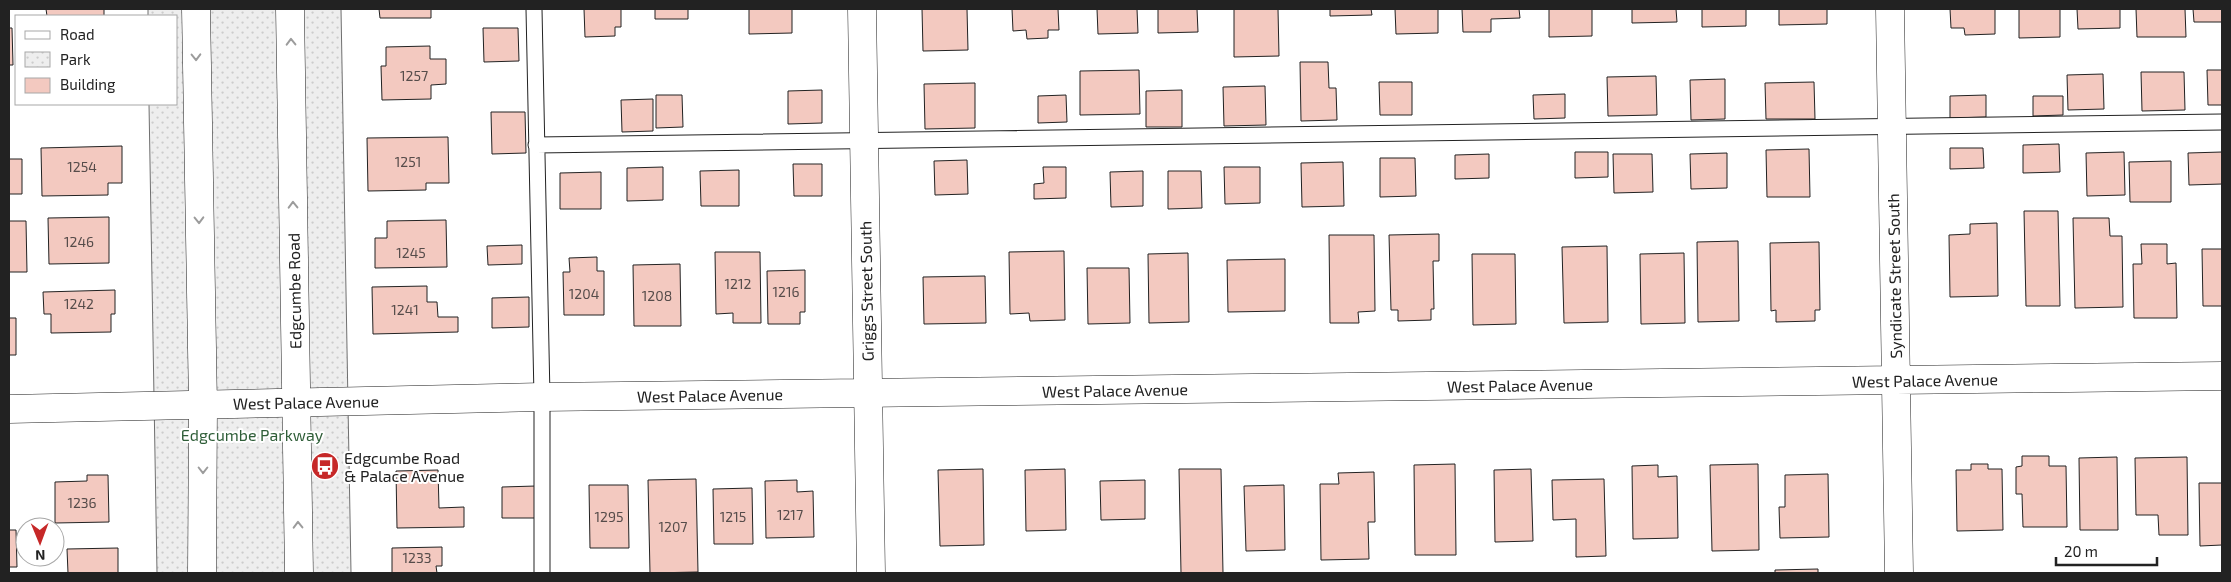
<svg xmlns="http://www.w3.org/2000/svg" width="2231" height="582" font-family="'Exo 2',sans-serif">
<defs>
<pattern id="park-dots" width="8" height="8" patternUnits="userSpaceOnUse" patternTransform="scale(1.25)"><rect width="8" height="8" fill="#eee"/><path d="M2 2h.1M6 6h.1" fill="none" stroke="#ccc" stroke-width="1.8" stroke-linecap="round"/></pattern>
</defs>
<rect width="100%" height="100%" fill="#fff"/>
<path fill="url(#park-dots)" stroke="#6f6f6f" d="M 148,9 L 341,9 L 351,573 L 157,573 L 149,104 L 176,104 L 176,16 L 148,16 Z"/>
<path fill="#f3c9c0" stroke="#222" d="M 46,9 L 104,9 L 104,16 L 47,16 Z
M 379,9 L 431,9 L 431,18 L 380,18 Z
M 584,9 L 621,9 L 621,27 L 615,27 L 615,36 L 585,37 Z
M 655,9 L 688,9 L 688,19 L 655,19 Z
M 749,9 L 792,9 L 792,33 L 749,34 Z
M 922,9 L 967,9 L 968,50 L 923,51 Z
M 1012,9 L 1058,9 L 1059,30 L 1048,30 L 1048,38 L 1027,39 L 1026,30 L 1013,31 Z
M 1097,9 L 1137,9 L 1138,33 L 1098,34 Z
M 1158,9 L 1197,9 L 1198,32 L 1158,33 Z
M 1234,9 L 1278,9 L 1279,56 L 1234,57 Z
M 1330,9 L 1371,9 L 1372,15 L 1330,16 Z
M 1395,9 L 1438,9 L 1438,33 L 1396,34 Z
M 1462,9 L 1519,9 L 1520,18 L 1491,19 L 1491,32 L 1463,32 Z
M 1549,9 L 1592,9 L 1592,36 L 1549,37 Z
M 1632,9 L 1676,9 L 1677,22 L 1632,23 Z
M 1702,9 L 1746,9 L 1746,26 L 1702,27 Z
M 1779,9 L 1827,9 L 1827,24 L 1779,25 Z
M 1950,9 L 1995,9 L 1995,34 L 1965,35 L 1964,28 L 1951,28 Z
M 2019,9 L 2060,9 L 2060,37 L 2019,38 Z
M 2077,9 L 2120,9 L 2120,28 L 2078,29 Z
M 2136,9 L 2185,9 L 2186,37 L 2137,37 Z
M 2193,9 L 2222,9 L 2222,22 L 2194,22 Z
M 9,28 L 12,28 L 13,65 L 9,65 Z
M 483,28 L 518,28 L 519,61 L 484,62 Z
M 430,46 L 430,59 L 446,59 L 446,84 L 431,85 L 431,99 L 382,100 L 381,66 L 386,66 L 386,47 Z
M 1300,62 L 1328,62 L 1329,88 L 1336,88 L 1337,120 L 1301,121 Z
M 1139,70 L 1140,114 L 1080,115 L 1080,71 Z
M 2207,70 L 2222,70 L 2222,105 L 2208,105 Z
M 2141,72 L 2184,72 L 2185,110 L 2142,111 Z
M 2103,74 L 2104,109 L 2068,110 L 2067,75 Z
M 1656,76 L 1657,115 L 1608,116 L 1607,77 Z
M 1725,79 L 1725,119 L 1691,120 L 1690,80 Z
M 1379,82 L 1412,82 L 1412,115 L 1380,115 Z
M 1814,82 L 1815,119 L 1766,119 L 1765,83 Z
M 975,83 L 975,128 L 925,129 L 924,84 Z
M 1265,86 L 1266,125 L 1224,126 L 1223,87 Z
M 822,90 L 822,123 L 788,124 L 788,91 Z
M 1182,90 L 1182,127 L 1146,127 L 1146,91 Z
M 1565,94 L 1565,118 L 1534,119 L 1533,95 Z
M 656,95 L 682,95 L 683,127 L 656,128 Z
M 1066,95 L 1067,122 L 1038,123 L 1038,96 Z
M 1986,95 L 1986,117 L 1950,118 L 1950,96 Z
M 2033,96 L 2063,96 L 2063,115 L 2033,116 Z
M 653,99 L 653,131 L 622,132 L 621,100 Z
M 491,112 L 525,112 L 526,153 L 492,154 Z
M 448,137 L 449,183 L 426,183 L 426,190 L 368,191 L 367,138 Z
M 2059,144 L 2060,172 L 2023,173 L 2023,145 Z
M 122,146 L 122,183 L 108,183 L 108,195 L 42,196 L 41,148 Z
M 1950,148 L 1983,148 L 1984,168 L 1950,169 Z
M 1809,149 L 1810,197 L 1767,197 L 1766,150 Z
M 1575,152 L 1608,152 L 1608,177 L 1575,178 Z
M 2124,152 L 2125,195 L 2087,196 L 2086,153 Z
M 2222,152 L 2222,184 L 2189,185 L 2188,153 Z
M 1727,153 L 1727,188 L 1691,189 L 1690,154 Z
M 1489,154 L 1489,178 L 1455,179 L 1455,155 Z
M 1613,154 L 1652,154 L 1653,192 L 1614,193 Z
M 1380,158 L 1415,158 L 1416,196 L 1380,197 Z
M 9,159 L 22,159 L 22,194 L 9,194 Z
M 967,160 L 968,194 L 935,195 L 934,161 Z
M 2171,161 L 2171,202 L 2130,202 L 2129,162 Z
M 1343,162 L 1344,206 L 1302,207 L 1301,163 Z
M 793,164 L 822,164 L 822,196 L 794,196 Z
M 663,167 L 663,200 L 627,201 L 627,168 Z
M 1043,167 L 1066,167 L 1066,198 L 1034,199 L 1034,184 L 1044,183 Z
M 1224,167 L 1260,167 L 1260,203 L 1225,204 Z
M 739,170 L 739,206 L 701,206 L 700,171 Z
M 1143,171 L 1143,206 L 1111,207 L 1110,172 Z
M 1168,171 L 1201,171 L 1202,208 L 1168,209 Z
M 601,172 L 601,209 L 560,209 L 560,173 Z
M 2024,211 L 2058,211 L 2060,306 L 2026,306 Z
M 109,217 L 109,263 L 49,264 L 48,218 Z
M 2073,218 L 2109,218 L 2110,236 L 2122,236 L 2123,307 L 2075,308 Z
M 446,220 L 447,267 L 375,268 L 375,238 L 387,238 L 387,221 Z
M 9,221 L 26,221 L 27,272 L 9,272 Z
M 1997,223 L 1998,296 L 1950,297 L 1949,235 L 1970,234 L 1970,224 Z
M 1439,234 L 1439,261 L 1433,261 L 1434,309 L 1431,309 L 1431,320 L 1398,321 L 1398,310 L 1391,310 L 1389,235 Z
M 1329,235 L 1374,235 L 1375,311 L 1358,312 L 1359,323 L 1330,323 Z
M 1738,241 L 1739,321 L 1698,322 L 1697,242 Z
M 1819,242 L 1820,310 L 1815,310 L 1815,321 L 1776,322 L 1776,310 L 1771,311 L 1770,243 Z
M 2141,244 L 2167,244 L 2167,264 L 2176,263 L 2177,318 L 2134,318 L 2133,264 L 2142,264 Z
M 522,245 L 522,264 L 488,265 L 487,246 Z
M 1607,246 L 1608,322 L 1564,323 L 1562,247 Z
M 2202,249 L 2222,249 L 2222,306 L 2203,306 Z
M 1064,251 L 1065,320 L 1030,321 L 1029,313 L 1010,314 L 1009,252 Z
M 715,252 L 760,252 L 761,323 L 733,323 L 733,313 L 716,314 Z
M 1188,253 L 1189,322 L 1149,323 L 1148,254 Z
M 1684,253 L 1685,323 L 1641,324 L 1640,254 Z
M 1472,254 L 1515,254 L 1516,324 L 1473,325 Z
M 597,257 L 597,271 L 604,271 L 604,315 L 564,315 L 563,272 L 570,272 L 569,258 Z
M 1285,259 L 1285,311 L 1228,312 L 1227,260 Z
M 680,264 L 681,326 L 634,326 L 633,265 Z
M 1087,268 L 1129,268 L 1130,323 L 1088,324 Z
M 805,270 L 805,312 L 800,312 L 800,324 L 768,324 L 767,271 Z
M 985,276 L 986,323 L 924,324 L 923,277 Z
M 427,286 L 427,302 L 437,302 L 438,317 L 458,317 L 458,332 L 373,334 L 372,287 Z
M 115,290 L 115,314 L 111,314 L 111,332 L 51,333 L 51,314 L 44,314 L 43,292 Z
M 529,297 L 529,327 L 492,328 L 492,298 Z
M 9,318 L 16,318 L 16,355 L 9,355 Z
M 2022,456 L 2049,456 L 2049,466 L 2066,466 L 2067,527 L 2023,527 L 2022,494 L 2016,494 L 2016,467 L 2022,466 Z
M 2117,457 L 2118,530 L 2080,530 L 2079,458 Z
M 2187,457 L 2188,535 L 2159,535 L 2158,515 L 2136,515 L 2135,458 Z
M 1455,464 L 1456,555 L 1415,555 L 1414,465 Z
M 1758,464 L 1759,550 L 1712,551 L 1710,465 Z
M 1971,464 L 1988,464 L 1988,469 L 2002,469 L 2003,530 L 1957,531 L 1956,470 L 1971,470 Z
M 1658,465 L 1658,477 L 1677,476 L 1678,538 L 1633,539 L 1632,466 Z
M 983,469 L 984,545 L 940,546 L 938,470 Z
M 1065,469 L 1066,530 L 1026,531 L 1025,470 Z
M 1179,469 L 1221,469 L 1223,573 L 1181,573 Z
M 1531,469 L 1533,541 L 1495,542 L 1494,470 Z
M 438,470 L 439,508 L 464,507 L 464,527 L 397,528 L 396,471 Z
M 1374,472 L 1375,522 L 1368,522 L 1369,559 L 1321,560 L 1320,484 L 1339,484 L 1338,473 Z
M 1828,474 L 1829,537 L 1780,538 L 1779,507 L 1785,507 L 1785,475 Z
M 87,475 L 108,475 L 109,522 L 55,523 L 55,482 L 87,481 Z
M 696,479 L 698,572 L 650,573 L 648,480 Z
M 1604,479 L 1606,556 L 1576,557 L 1576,519 L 1553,520 L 1552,480 Z
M 797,480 L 797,492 L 813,491 L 814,537 L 766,538 L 765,481 Z
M 1145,480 L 1145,519 L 1101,520 L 1100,481 Z
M 2199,483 L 2222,483 L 2222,545 L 2200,546 Z
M 589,485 L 628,485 L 629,548 L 590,548 Z
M 1284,485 L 1285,550 L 1246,551 L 1244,486 Z
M 536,486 L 536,518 L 502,518 L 502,487 Z
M 752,488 L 753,544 L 714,544 L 713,489 Z
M 9,530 L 16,530 L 17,567 L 9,567 Z
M 442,547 L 442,566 L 436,566 L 437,573 L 392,573 L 392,548 Z
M 118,548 L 118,573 L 68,573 L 67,549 Z
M 1818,569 L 1818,573 L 1775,573 L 1775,570 Z"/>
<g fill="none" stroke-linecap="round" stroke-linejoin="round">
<defs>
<path id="service" d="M 534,9 L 542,397 L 542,573
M 536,145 L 2222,122"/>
<path id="minor" d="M 862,9 L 871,573
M 1890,9 L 1899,573
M 9,409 L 542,397 L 2222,376"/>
<path id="tertiary" d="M 196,9 L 203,405 L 202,573
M 290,9 L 299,573"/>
</defs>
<use href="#service" stroke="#222" stroke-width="17"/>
<use href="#minor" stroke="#222" stroke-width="29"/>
<use href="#tertiary" stroke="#222" stroke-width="29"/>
<use href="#service" stroke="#fff" stroke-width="15"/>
<use href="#minor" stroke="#fff" stroke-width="28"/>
<use href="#tertiary" stroke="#fff" stroke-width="28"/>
</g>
<defs><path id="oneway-chevron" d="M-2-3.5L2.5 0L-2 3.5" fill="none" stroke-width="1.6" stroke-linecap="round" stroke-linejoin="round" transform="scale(1.25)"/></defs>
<g stroke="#9c9c9c">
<use href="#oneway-chevron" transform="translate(291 42) rotate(-91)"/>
<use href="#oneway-chevron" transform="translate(196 57) rotate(89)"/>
<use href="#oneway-chevron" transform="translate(293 205) rotate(-91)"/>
<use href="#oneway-chevron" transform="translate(199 220) rotate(89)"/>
<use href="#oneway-chevron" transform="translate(203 470) rotate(90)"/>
<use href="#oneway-chevron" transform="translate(298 525) rotate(-91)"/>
</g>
<defs>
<symbol id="bus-disc" viewBox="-11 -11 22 22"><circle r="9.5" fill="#c62828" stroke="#fff"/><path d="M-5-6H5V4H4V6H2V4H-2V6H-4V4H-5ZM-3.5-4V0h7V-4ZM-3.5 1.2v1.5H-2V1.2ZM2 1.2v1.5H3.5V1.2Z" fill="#fff"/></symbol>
</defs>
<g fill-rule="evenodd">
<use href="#bus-disc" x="309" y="450" width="32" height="32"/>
</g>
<g text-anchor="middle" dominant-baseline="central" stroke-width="4" stroke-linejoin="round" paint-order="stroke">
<g font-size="14" fill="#564c4a">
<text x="414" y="75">1257</text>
<text x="408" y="161">1251</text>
<text x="82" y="166">1254</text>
<text x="79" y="241">1246</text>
<text x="411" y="252">1245</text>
<text x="738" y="283">1212</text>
<text x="786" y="291">1216</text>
<text x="584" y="293">1204</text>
<text x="657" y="295">1208</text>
<text x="79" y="303">1242</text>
<text x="405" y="309">1241</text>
<text x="82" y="502">1236</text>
<text x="790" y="514">1217</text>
<text x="609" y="516">1295</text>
<text x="733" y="516">1215</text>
<text x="673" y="526">1207</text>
<text x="417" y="557">1233</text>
</g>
<g font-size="16" fill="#222" stroke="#fff">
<text transform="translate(1894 276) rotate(-91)">Syndicate Street South</text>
<text transform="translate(294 291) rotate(-91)">Edgcumbe Road</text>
<text transform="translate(866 291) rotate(-91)">Griggs Street South</text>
<text transform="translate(1925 380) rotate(-1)">West Palace Avenue</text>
<text transform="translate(1520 385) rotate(-1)">West Palace Avenue</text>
<text transform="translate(1115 390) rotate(-1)">West Palace Avenue</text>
<text transform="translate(710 395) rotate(-1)">West Palace Avenue</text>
<text transform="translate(306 402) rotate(-1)">West Palace Avenue</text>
</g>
<g font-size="16" fill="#2f5e38" stroke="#fff">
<text x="252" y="434">Edgcumbe Parkway</text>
</g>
<g font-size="16" fill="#222" stroke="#fff" text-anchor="start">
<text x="344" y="457">Edgcumbe Road<tspan x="344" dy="18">&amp; Palace Avenue</tspan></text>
</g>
</g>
<rect width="2231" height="582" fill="none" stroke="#222222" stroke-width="20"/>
<rect x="15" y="15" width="162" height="90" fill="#ffffff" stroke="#a7a7a7"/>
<rect x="25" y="31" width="25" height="8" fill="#ffffff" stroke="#a7a7a7"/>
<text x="60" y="40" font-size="15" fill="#222222">Road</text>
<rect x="25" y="52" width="25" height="15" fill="url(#park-dots)" stroke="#a7a7a7"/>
<text x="60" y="65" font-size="15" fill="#222222">Park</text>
<rect x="25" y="78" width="25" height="15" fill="#f3c9c0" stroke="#a7a7a7"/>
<text x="60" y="90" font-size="15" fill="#222222">Building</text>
<g transform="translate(40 542) rotate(179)"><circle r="24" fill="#ffffff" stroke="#a7a7a7"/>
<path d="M0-4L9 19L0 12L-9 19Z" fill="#c62828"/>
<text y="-8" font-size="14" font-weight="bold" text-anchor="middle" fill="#222222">N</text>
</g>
<path d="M2056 557v8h101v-8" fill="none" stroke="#222222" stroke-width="2.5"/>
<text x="2064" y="557" font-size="15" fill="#222222" stroke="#ffffff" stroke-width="4" paint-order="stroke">20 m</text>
</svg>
